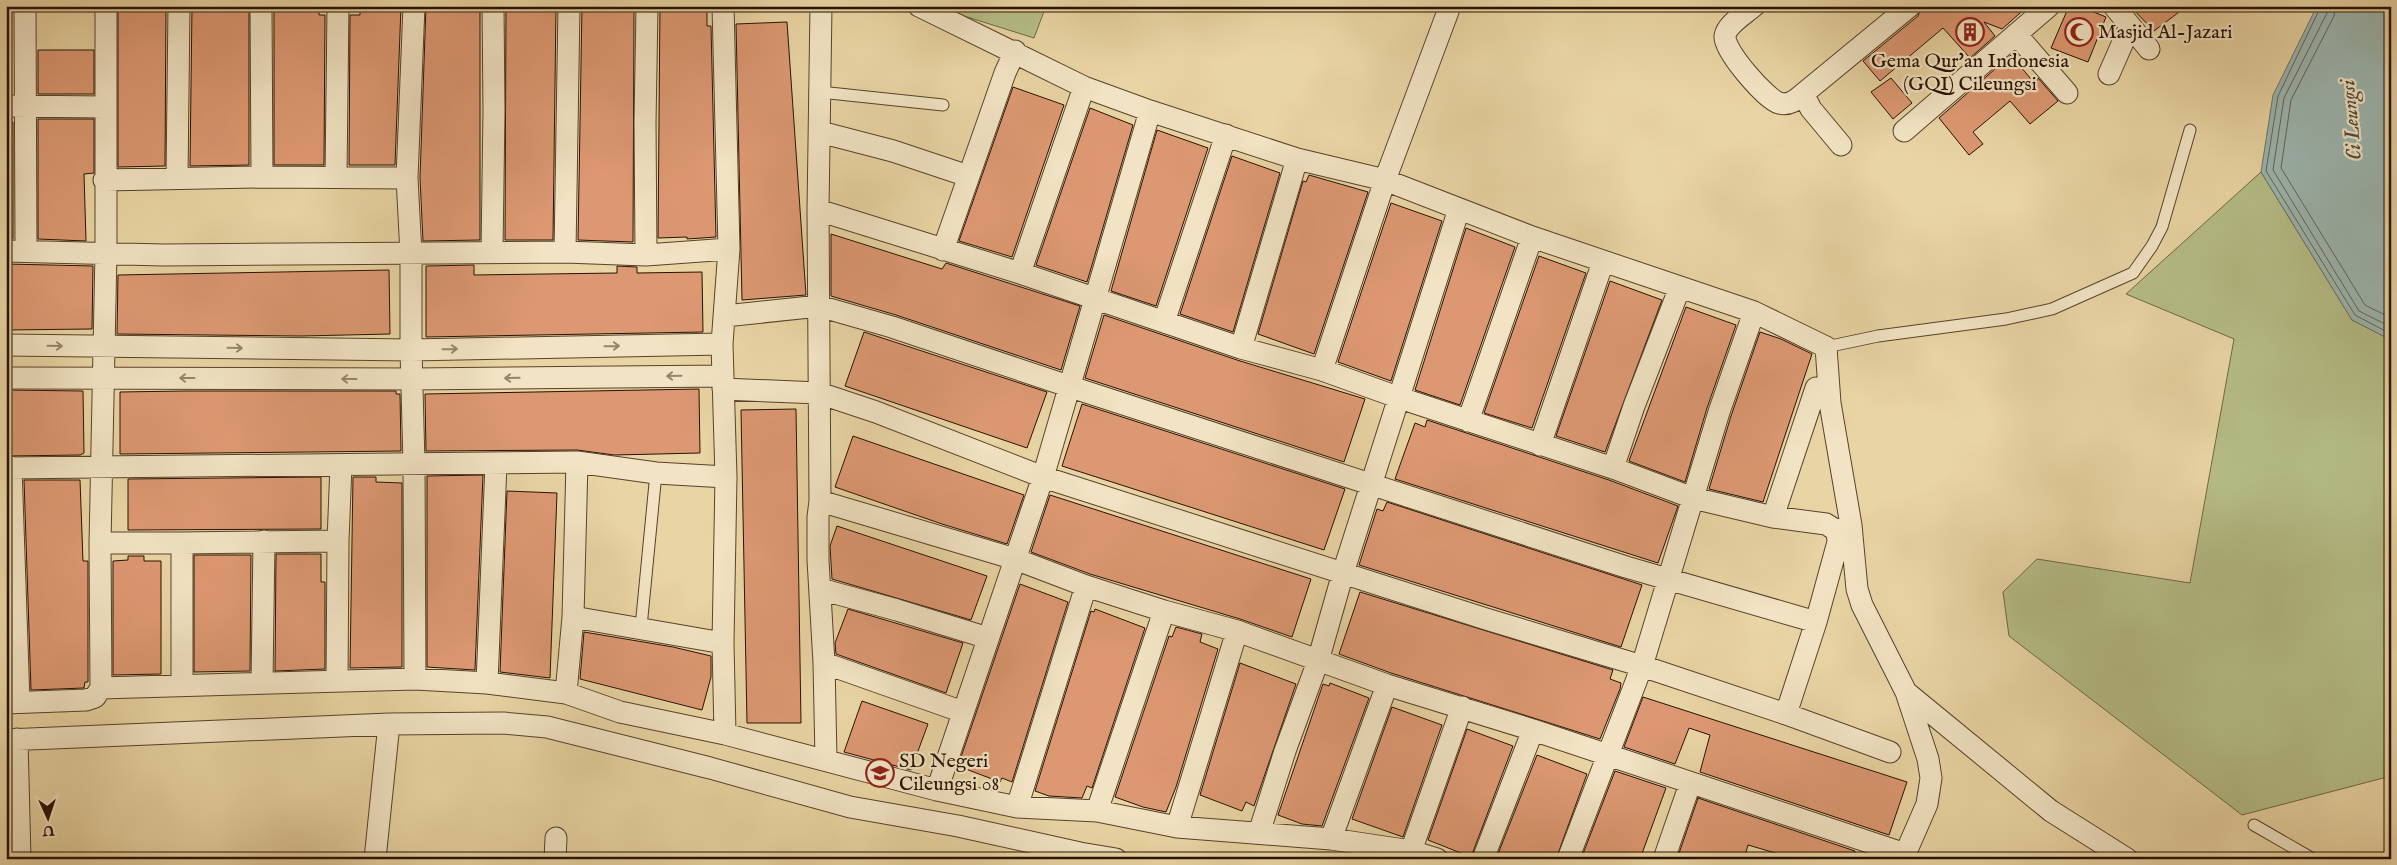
<svg xmlns="http://www.w3.org/2000/svg" width="2397" height="865" font-family="'IM FELL English',serif">
<rect width="100%" height="100%" fill="#e9d4a3"/>
<filter id="stains"><feTurbulence type="fractalNoise" baseFrequency=".004" numOctaves="4"/><feColorMatrix values="0 0 0 0 .2 0 0 0 0 .09 0 0 0 0 .02 0 0 0 .5 -.17"/></filter>
<radialGradient id="worn" r=".72"><stop offset=".6" stop-color="#630" stop-opacity="0"/><stop offset="1" stop-color="#630" stop-opacity=".3"/></radialGradient>
<path fill="#b5bd86" stroke="#6e6844" d="M 947,6 L 1046,6 L 1034,38 L 961,15 Z
M 2261,172 L 2352,320 L 2391,340 L 2391,776 L 2242,815 L 2009,636 L 2003,592 L 2037,559 L 2190,583 L 2234,339 L 2126,294 Z"/>
<path fill="#9cb6b0" stroke="#6d746a" d="M 2317,6 L 2391,6 L 2391,340 L 2352,320 L 2261,172 L 2273,95 Z"/>
<g fill="none" stroke-linecap="round" stroke-linejoin="round">
<path stroke="#626458" stroke-width="1" d="M 2321,6 L 2278,96 L 2266,171 L 2355,315 L 2391,334
M 2328,6 L 2327,13 L 2284,98 L 2273,170 L 2359,311 L 2391,327
M 2335,6 L 2334,16 L 2291,100 L 2281,168 L 2365,305 L 2391,318"/>
</g>
<path fill="#dc9872" stroke="#271201" d="M 118,6 L 166,6 L 165,166 L 118,167 Z
M 192,6 L 238,6 L 238,9 L 249,9 L 249,165 L 190,166 Z
M 360,6 L 401,6 L 395,165 L 349,165 L 350,15 L 360,15 Z
M 426,6 L 480,6 L 480,240 L 423,241 L 420,178 Z
M 506,6 L 556,6 L 553,240 L 505,240 Z
M 582,6 L 634,6 L 633,242 L 578,240 Z
M 660,6 L 707,6 L 707,26 L 711,26 L 716,237 L 687,239 L 687,237 L 658,238 Z
M 1922,6 L 2028,6 L 2002,29 L 1984,22 L 1995,36 L 1970,58 L 1943,28 L 1880,81 L 1863,61 L 1918,16 Z
M 2069,6 L 2079,6 L 2106,17 L 2088,62 L 2051,48 Z
M 2130,6 L 2187,6 L 2154,31 Z
M 274,9 L 319,9 L 319,15 L 325,15 L 324,165 L 274,165 Z
M 787,22 L 806,295 L 742,300 L 736,24 Z
M 38,50 L 94,50 L 94,94 L 38,94 Z
M 2011,55 L 2035,84 L 2038,78 L 2058,101 L 2030,124 L 2010,101 L 1973,132 L 1983,144 L 1969,155 L 1939,118 Z
M 1891,78 L 1912,103 L 1893,119 L 1871,92 Z
M 1013,87 L 1064,105 L 1012,257 L 959,241 Z
M 1090,108 L 1133,125 L 1087,282 L 1036,265 Z
M 38,119 L 94,119 L 94,173 L 84,174 L 86,241 L 38,239 Z
M 6,122 L 13,122 L 13,239 L 6,239 Z
M 1157,130 L 1208,148 L 1156,306 L 1111,291 Z
M 1232,156 L 1280,173 L 1233,332 L 1180,314 Z
M 1309,175 L 1368,192 L 1314,354 L 1258,334 L 1303,181 L 1306,182 Z
M 1391,203 L 1442,221 L 1391,381 L 1338,362 Z
M 1466,228 L 1515,247 L 1460,405 L 1415,390 Z
M 831,234 L 942,269 L 946,263 L 1080,306 L 1061,370 L 896,315 L 831,296 Z
M 1539,256 L 1586,273 L 1532,428 L 1484,413 Z
M 6,264 L 93,266 L 92,329 L 6,330 Z
M 474,265 L 474,275 L 617,273 L 617,266 L 637,267 L 637,273 L 702,272 L 703,332 L 426,337 L 426,266 Z
M 389,270 L 390,334 L 301,336 L 117,334 L 118,275 Z
M 1610,281 L 1662,300 L 1605,452 L 1556,436 Z
M 1686,307 L 1736,325 L 1707,408 L 1685,482 L 1629,461 Z
M 1104,315 L 1237,360 L 1365,399 L 1344,462 L 1085,378 Z
M 864,332 L 1047,392 L 1027,448 L 845,386 Z
M 1760,332 L 1781,339 L 1812,354 L 1763,502 L 1709,489 L 1731,416 Z
M 699,389 L 700,453 L 614,455 L 577,450 L 426,451 L 425,394 Z
M 6,390 L 83,391 L 84,453 L 80,455 L 6,456 Z
M 184,391 L 396,391 L 396,394 L 400,394 L 401,451 L 120,454 L 120,392 Z
M 1082,404 L 1345,489 L 1324,550 L 1062,466 Z
M 796,409 L 801,723 L 747,723 L 741,410 Z
M 1427,420 L 1609,480 L 1678,506 L 1658,563 L 1395,479 L 1415,423 L 1425,427 Z
M 853,436 L 1024,495 L 1007,544 L 942,524 L 835,487 Z
M 483,475 L 475,670 L 427,667 L 427,476 Z
M 321,477 L 321,529 L 128,530 L 128,479 Z
M 353,477 L 376,477 L 376,482 L 402,483 L 402,667 L 350,668 Z
M 24,480 L 80,480 L 83,561 L 88,561 L 88,682 L 85,682 L 84,688 L 31,690 Z
M 507,491 L 557,493 L 550,678 L 500,672 Z
M 1050,495 L 1311,579 L 1292,637 L 1240,619 L 1090,574 L 1031,552 Z
M 1387,502 L 1642,585 L 1621,647 L 1359,565 L 1377,509 L 1383,511 Z
M 837,526 L 987,576 L 971,620 L 832,579 L 830,546 Z
M 276,554 L 321,554 L 321,582 L 325,582 L 325,669 L 275,671 Z
M 194,555 L 251,555 L 250,671 L 194,672 Z
M 128,556 L 144,556 L 144,561 L 161,561 L 161,674 L 113,675 L 113,561 L 128,560 Z
M 1020,584 L 1068,602 L 1012,782 L 1002,778 L 1000,782 L 958,766 Z
M 1360,592 L 1613,670 L 1610,679 L 1621,683 L 1620,689 L 1600,739 L 1391,673 L 1339,654 Z
M 848,609 L 963,643 L 946,693 L 836,654 L 835,643 Z
M 1095,609 L 1145,628 L 1092,788 L 1087,786 L 1082,798 L 1049,796 L 1035,791 L 1091,611 L 1094,612 Z
M 1176,627 L 1202,634 L 1200,642 L 1218,649 L 1176,787 L 1166,812 L 1143,807 L 1115,797 L 1169,636 L 1172,637 Z
M 584,632 L 673,647 L 711,656 L 711,677 L 702,710 L 580,679 Z
M 1240,663 L 1296,684 L 1254,806 L 1246,802 L 1242,811 L 1200,795 Z
M 1330,683 L 1369,698 L 1322,826 L 1302,824 L 1278,815 L 1323,684 L 1329,686 Z
M 1643,697 L 1907,782 L 1889,835 L 1700,772 L 1710,735 L 1689,728 L 1675,764 L 1624,747 Z
M 862,701 L 928,724 L 911,770 L 844,752 Z
M 1392,707 L 1442,725 L 1403,837 L 1352,819 Z
M 1467,729 L 1513,746 L 1471,857 L 1428,840 Z
M 1537,755 L 1587,774 L 1556,859 L 1496,859 Z
M 1615,771 L 1666,788 L 1640,859 L 1581,859 Z
M 1698,798 L 1855,851 L 1853,859 L 1796,859 L 1748,845 L 1744,859 L 1677,859 Z"/>
<g fill="none" stroke-linecap="round" stroke-linejoin="round">
<defs>
<path id="lane" d="M 820,92 L 943,105
M 1826,347 L 1878,336 L 2006,319 L 2052,309 L 2133,273 L 2152,246 L 2162,227 L 2190,130
M 641,627 L 656,473
M 2254,825 L 2313,859"/>
<path id="street" d="M 25,6 L 26,251
M 261,6 L 262,177
M 414,6 L 407,178 L 411,254 L 411,350 L 414,464 L 415,679
M 723,6 L 729,249 L 722,344 L 726,477 L 723,643 L 725,734
M 821,6 L 818,210 L 820,501 L 818,517 L 818,560 L 824,663 L 826,759
M 919,6 L 1084,87 L 1150,111 L 1297,159 L 1385,180 L 1532,237 L 1754,312 L 1826,347 L 1830,403 L 1851,525 L 1857,589 L 1862,605 L 1906,692 L 1928,759 L 1931,778 L 1927,804 L 1903,859
M 1754,6 C 1745,14 1727,24 1725,36 C 1723,50 1766,99 1779,103 C 1789,106 1796,100 1803,94 L 1910,6
M 2114,6 L 2149,49
M 2016,34 L 2067,93
M 2109,74 L 2130,26
M 1803,94 L 1811,109 L 1841,145
M 6,106 L 106,107
M 1904,131 L 2049,6
M 820,132 L 893,151 L 968,176
M 336,177 L 338,6
M 177,178 L 179,6
M 104,180 L 262,177 L 407,178
M 818,210 L 1020,273 L 1241,348 L 1322,370 L 1400,398 L 1613,468 L 1693,498 L 1773,517 L 1826,524 L 1837,531 L 1851,525
M 943,250 L 1005,73 L 1015,51
M 6,251 L 163,255 L 565,252 L 646,255 L 729,249
M 492,252 L 494,110 L 493,6
M 565,252 L 569,6
M 646,255 L 645,123 L 647,6
M 1020,273 L 1084,87
M 725,316 L 819,306 L 892,327 L 1071,387 L 1626,567 L 1816,622
M 1164,322 L 1226,135
M 6,345 L 411,350 L 722,344
M 1241,348 L 1297,159
M 1322,370 L 1385,180 L 1450,6
M 6,378 L 413,379 L 723,376
M 723,389 L 819,393 L 876,412 L 1043,477 L 1486,619 L 1642,666 L 1786,714 L 1890,752
M 1468,421 L 1532,237
M 1540,445 L 1603,262
M 11,467 L 19,702
M 6,468 L 577,462 L 656,473 L 726,477
M 1613,468 L 1634,406 L 1680,287
M 820,501 L 1015,559 L 1086,586 L 1164,611 L 1237,631 L 1387,685 L 1533,730 L 1905,854
M 1773,517 L 1816,388
M 100,543 L 182,543
M 820,589 L 897,610 L 988,638
M 573,617 L 723,643
M 824,663 L 963,712
M 337,681 L 338,541 L 341,465
M 262,683 L 264,541
M 487,683 L 496,464
M 182,685 L 182,543 L 338,541
M 101,688 L 100,543 L 106,252 L 106,6
M 1906,692 L 2051,811 L 2127,859
M 566,693 L 573,617 L 577,462
M 6,703 L 86,700 L 95,697 L 101,688 L 415,679 L 487,683 L 566,693 L 620,712 L 725,734 L 937,790 L 1017,807 L 1097,811 L 1177,827 L 1331,839 L 1411,851 L 1437,859
M 1786,714 L 1816,622 L 1838,542 L 1837,531
M 17,739 L 20,859
M 6,740 L 389,724 L 503,723 L 547,727 L 710,768 L 850,807 L 958,826 L 1080,853 L 1116,859
M 937,790 L 1043,477 L 1150,111
M 1017,807 L 1086,586
M 1097,811 L 1164,611
M 1177,827 L 1237,631
M 1259,833 L 1285,751 L 1318,661 L 1343,573 L 1459,209
M 1331,839 L 1387,685
M 1411,851 L 1462,707
M 375,859 L 389,724
M 555,859 L 556,838
M 1483,859 L 1533,730
M 1568,859 L 1642,666 L 1719,412 L 1754,312
M 1664,859 L 1690,784"/>
</defs>
<use href="#lane" stroke="#58422a" stroke-width="13"/>
<use href="#street" stroke="#58422a" stroke-width="23"/>
<use href="#lane" stroke="#f1e3c3" stroke-width="11"/>
<use href="#street" stroke="#f1e3c3" stroke-width="21"/>
</g>
<defs><path id="oneway-shaft" d="M-6 0H5M1.5-3L5.5 0L1.5 3" fill="none" stroke-width="1.6" stroke-linecap="round" stroke-linejoin="round" transform="scale(1.25)"/></defs>
<g stroke="#96856c">
<use href="#oneway-shaft" transform="translate(55 346) rotate(1)"/>
<use href="#oneway-shaft" transform="translate(612 346) rotate(-1)"/>
<use href="#oneway-shaft" transform="translate(235 348) rotate(1)"/>
<use href="#oneway-shaft" transform="translate(450 349) rotate(-1)"/>
<use href="#oneway-shaft" transform="translate(674 376) rotate(179)"/>
<use href="#oneway-shaft" transform="translate(187 378) rotate(-180)"/>
<use href="#oneway-shaft" transform="translate(512 378) rotate(179)"/>
<use href="#oneway-shaft" transform="translate(349 379) rotate(-180)"/>
</g>
<defs>
<symbol id="building-ring" viewBox="-11 -11 22 22"><circle r="9.5" fill="#f1e3c3" stroke="#8f2418" stroke-width="1.5"/><path d="M-4-6H4V6H1V3H-1V6H-4ZM-2.5-4.3h1.7v1.8h-1.7ZM.8-4.3h1.7v1.8H.8ZM-2.5-1h1.7V.8h-1.7ZM.8-1h1.7V.8H.8Z" fill="#8f2418"/></symbol>
<symbol id="mosque-ring" viewBox="-11 -11 22 22"><circle r="9.5" fill="#f1e3c3" stroke="#8f2418" stroke-width="1.5"/><path d="M3.5-4.9A6 6 0 1 0 3.5 4.9A5 5 0 1 1 3.5-4.9Z" fill="#8f2418"/></symbol>
<symbol id="school-ring" viewBox="-11 -11 22 22"><circle r="9.5" fill="#f1e3c3" stroke="#8f2418" stroke-width="1.5"/><path d="M0-5L7-2L0 1L-7-2ZM-4 1L0 2.5L4 1V4Q0 6-4 4Z" fill="#8f2418"/></symbol>
</defs>
<g fill-rule="evenodd">
<use href="#building-ring" x="1954" y="16" width="32" height="32"/>
<use href="#mosque-ring" x="2063" y="16" width="32" height="32"/>
<use href="#school-ring" x="864" y="757" width="32" height="32"/>
</g>
<g text-anchor="middle" dominant-baseline="central" stroke-width="4.5" stroke-linejoin="round" paint-order="stroke">
<g font-size="20" fill="#271201" stroke="#f1e3c3" text-anchor="start">
<text x="2098" y="32">Masjid Al-Jazari</text>
<text x="1970" y="61" text-anchor="middle">Gema Qur'an Indonesia<tspan x="1970" dy="23">(GQI) Cileungsi</tspan></text>
<text x="899" y="761">SD Negeri<tspan x="899" dy="23">Cileungsi 08</tspan></text>
</g>
<g font-size="21" font-style="italic" fill="#504b3e" stroke="#f1e3c3">
<text transform="translate(2352 120) rotate(-95)">Ci Leungsi</text>
</g>
</g>
<rect width="2397" height="865" fill="none" stroke="#e9d4a3" stroke-width="25"/>
<rect x="8" y="8" width="2382" height="850" fill="none" stroke="#271201" stroke-width="2.5"/>
<rect x="12" y="12" width="2372" height="840" fill="none" stroke="#271201"/>
<g transform="translate(48 818) rotate(177)" stroke="#f1e3c3" stroke-width="4" paint-order="stroke">
<path d="M0-4L9 19L0 12L-9 19Z" fill="#271201"/>
<text y="-8" font-size="14" font-weight="bold" text-anchor="middle" fill="#271201">U</text>
</g>
<rect width="100%" height="100%" filter="url(#stains)"/>
<rect width="100%" height="100%" fill="url(#worn)"/>
</svg>
